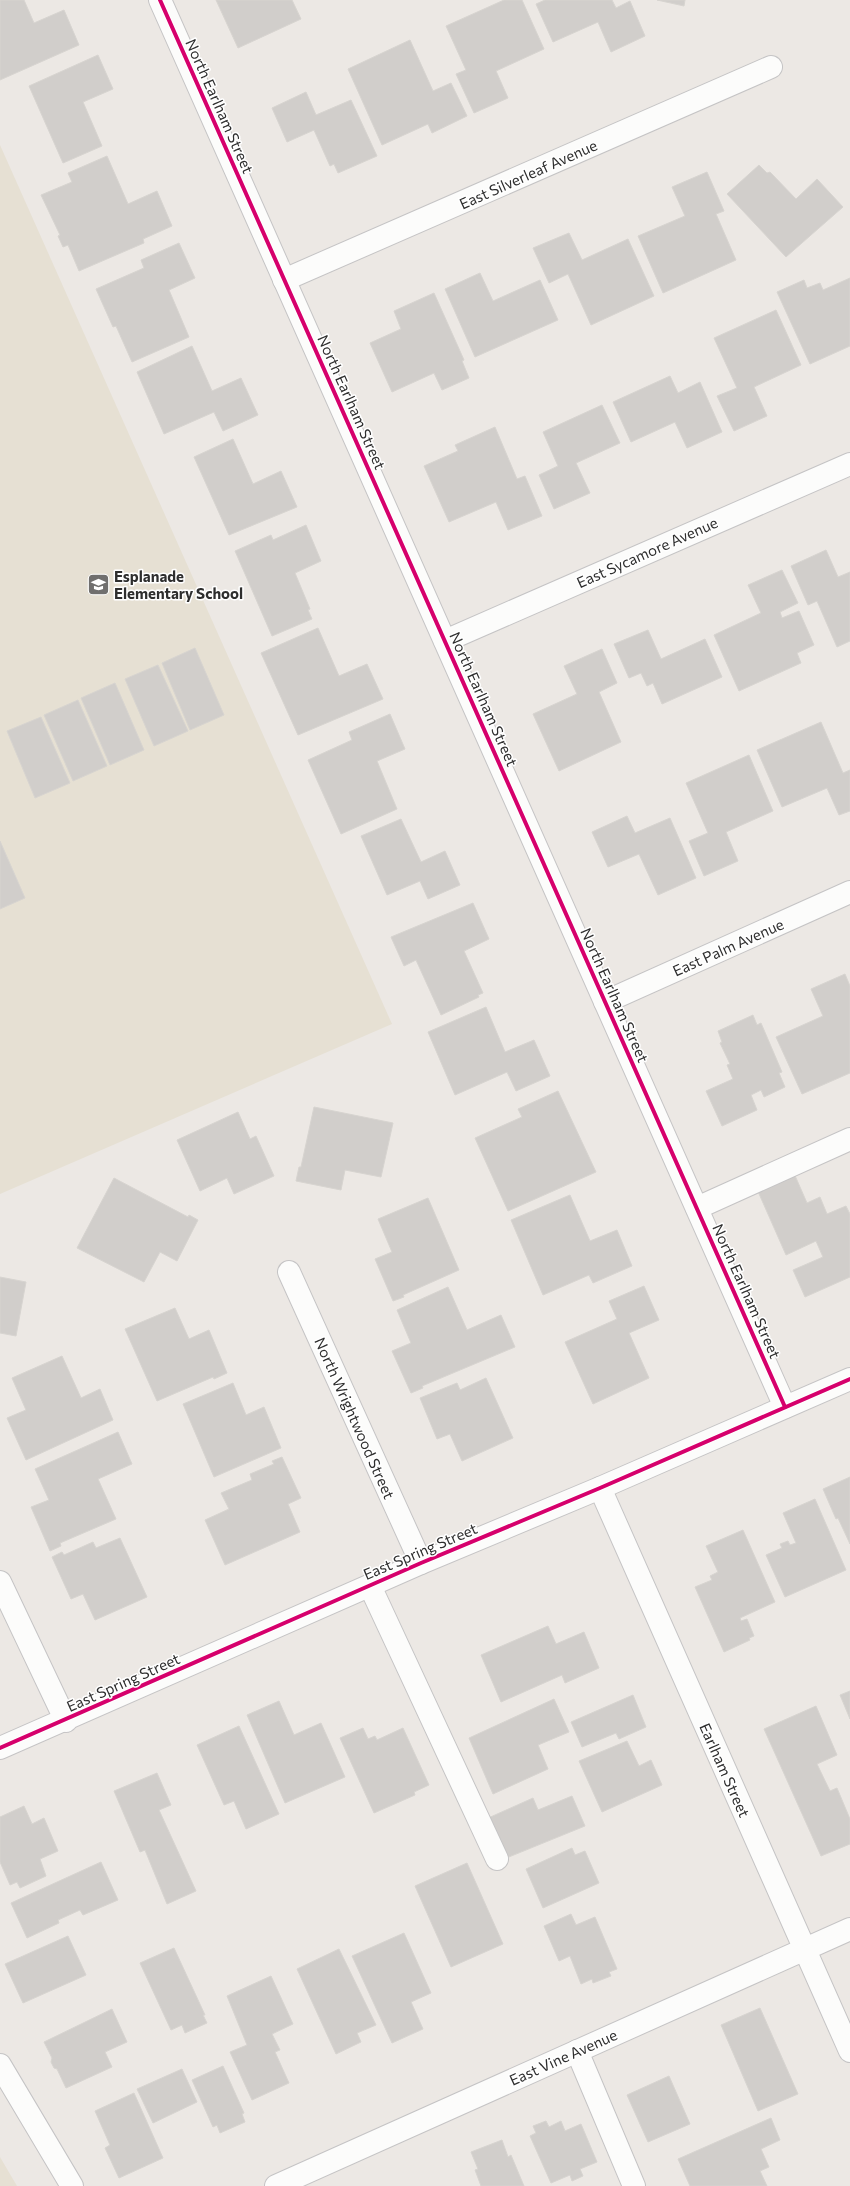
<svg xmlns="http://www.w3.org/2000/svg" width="850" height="2186" font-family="Commissioner,sans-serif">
	<rect width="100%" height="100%" fill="#ece8e4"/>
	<g fill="#e6e0d3">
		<polygon points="0,145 392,1024 0,1194"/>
		<polygon points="0,2157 17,2186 0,2186"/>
	</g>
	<g fill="#d1cecb" stroke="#d7d4d0">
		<polygon points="0,0 24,0 34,23 64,10 79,45 0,80"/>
		<polygon points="216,0 292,0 301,19 238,48"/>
		<polygon points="504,0 522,0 544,49 496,71 508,98 474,113 456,74 466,70 446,26"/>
		<polygon points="545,0 612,0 616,8 630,1 645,36 611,52 598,22 553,42 536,4"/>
		<polygon points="657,0 685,0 684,6"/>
		<polygon points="410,40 433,91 451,83 467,116 432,133 428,124 382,145 348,69"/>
		<polygon points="98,55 113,89 83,102 102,146 63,163 29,86"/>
		<polygon points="306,92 316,115 351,100 377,156 338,173 334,164 330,166 314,130 287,142 272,108"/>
		<polygon points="107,156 128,204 157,191 172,226 143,239 144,243 79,271 68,245 63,247 58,236 60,235 41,195 72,182 68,173"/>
		<polygon points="759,165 767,173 770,172 796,199 817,179 843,207 786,257 727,194"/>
		<polygon points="707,172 724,211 716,214 736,260 663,293 638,236 685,216 672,187"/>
		<polygon points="569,233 582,260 628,239 654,296 591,325 568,274 549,283 533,248"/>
		<polygon points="179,243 195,278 169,290 189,337 132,362 116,326 113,327 96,289 144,268 141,260"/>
		<polygon points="480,273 493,301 540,280 558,320 475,357 445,289"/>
		<polygon points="850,278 850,346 810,364 777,292 804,280 807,288 820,283 823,290"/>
		<polygon points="434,293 464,360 462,361 469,378 442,390 434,373 392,392 370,343 401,329 394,311"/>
		<polygon points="776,310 801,365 754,387 767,416 734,431 717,396 737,388 714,338"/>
		<polygon points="192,346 212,391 241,378 258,415 223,431 214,412 164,434 137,372"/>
		<polygon points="670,376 678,393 700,382 722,432 687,448 675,422 631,442 613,402"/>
		<polygon points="602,405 620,443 576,463 590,493 554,509 539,475 558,466 543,432"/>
		<polygon points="495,427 517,479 525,476 542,516 508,530 496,502 449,522 424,466 458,451 455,445"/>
		<polygon points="233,439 253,484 281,471 297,507 229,535 194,457"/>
		<polygon points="306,525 321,561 295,573 310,609 308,610 312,619 272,636 235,551 271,535 273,540"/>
		<polygon points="826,550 838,577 850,572 850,641 837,647 817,601 808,605 791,566"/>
		<polygon points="782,570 798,603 780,612 782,618 799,611 814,645 797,653 801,663 739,691 714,635 761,613 748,585"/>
		<polygon points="318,628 339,676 367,664 383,699 298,735 261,653"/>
		<polygon points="648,630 661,659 705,639 722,677 662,704 653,683 647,686 641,673 629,678 614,644"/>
		<polygon points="195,648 224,715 190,730 162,663"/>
		<polygon points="602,649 617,683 599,692 621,742 559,771 533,714 577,694 564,666"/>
		<polygon points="158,665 188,731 154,746 125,679"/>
		<polygon points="115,683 144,750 110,765 81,698"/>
		<polygon points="78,700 107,766 73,781 44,715"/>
		<polygon points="390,714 405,749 377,761 397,809 341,834 308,760 352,740 349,732"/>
		<polygon points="41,717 70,783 35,798 7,731"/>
		<polygon points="821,722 843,773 850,770 850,811 839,815 827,788 782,807 757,750"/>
		<polygon points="749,755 773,811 726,832 738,861 704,876 689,841 708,833 686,783"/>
		<polygon points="627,816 635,833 670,818 696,878 658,895 639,854 608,867 592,832"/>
		<polygon points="401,819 421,862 445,851 460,885 428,899 420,881 387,895 361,836"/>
		<polygon points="0,841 25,898 0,909"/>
		<polygon points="473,903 489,939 464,951 483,993 478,995 479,997 441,1015 416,960 404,966 391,937"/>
		<polygon points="845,974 850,986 850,1073 802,1094 776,1037 823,1016 811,989"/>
		<polygon points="486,1007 505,1052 534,1040 550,1076 516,1091 507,1072 455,1095 428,1032"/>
		<polygon points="753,1015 757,1025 761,1023 782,1072 779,1073 785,1087 764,1097 761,1090 751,1095 757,1110 722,1126 706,1091 733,1079 727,1065 730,1064 720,1043 722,1042 718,1031"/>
		<polygon points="558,1091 596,1172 508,1211 475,1138 522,1117 518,1109"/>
		<polygon points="314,1107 393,1123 381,1177 345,1170 341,1190 296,1181 299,1167 301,1167"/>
		<polygon points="238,1112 250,1139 256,1136 274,1176 234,1194 227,1178 200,1191 177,1140"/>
		<polygon points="793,1171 807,1203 820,1197 827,1214 846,1206 850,1214 850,1277 805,1297 793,1270 823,1257 816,1241 786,1255 756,1187"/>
		<polygon points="114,1178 188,1217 189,1215 198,1220 177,1261 160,1252 144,1282 77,1248"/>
		<polygon points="570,1195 590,1241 617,1230 632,1266 593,1283 589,1275 543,1295 511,1220"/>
		<polygon points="428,1198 459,1270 403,1295 404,1297 393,1301 375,1259 392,1252 378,1219"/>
		<polygon points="0,1277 26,1282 16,1336 0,1333"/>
		<polygon points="644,1286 659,1320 629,1333 649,1378 593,1404 565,1342 617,1319 609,1301"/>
		<polygon points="448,1287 467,1330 501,1315 515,1347 422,1386 423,1388 411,1393 392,1351 411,1343 397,1310"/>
		<polygon points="175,1308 189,1339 209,1330 227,1373 214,1379 213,1377 157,1401 125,1329"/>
		<polygon points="62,1356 81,1398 100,1389 113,1420 26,1460 7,1418 26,1410 12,1378"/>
		<polygon points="486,1378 513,1438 462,1461 450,1434 437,1439 420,1398 457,1383 460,1390"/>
		<polygon points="233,1383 246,1415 264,1407 281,1448 214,1477 183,1404"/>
		<polygon points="118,1432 132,1464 98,1479 116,1519 60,1543 61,1546 50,1551 31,1507 49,1500 35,1469"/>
		<polygon points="282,1457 301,1498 288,1504 300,1532 225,1565 205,1520 229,1509 221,1493 252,1480 250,1474 274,1464 272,1461"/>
		<polygon points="850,1477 850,1544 838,1518 836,1519 823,1489"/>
		<polygon points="815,1499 846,1570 785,1597 766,1555 782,1548 780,1544 788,1541 790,1545 796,1543 783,1513"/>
		<polygon points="743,1530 775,1602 740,1618 741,1621 747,1619 754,1636 749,1638 750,1640 724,1652 695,1587 712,1580 710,1576 718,1572 706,1546"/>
		<polygon points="120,1538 147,1597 95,1620 83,1594 71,1599 52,1557 62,1552 64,1555 93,1542 96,1548"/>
		<polygon points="548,1626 556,1644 584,1632 599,1668 565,1683 562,1675 501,1702 481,1655"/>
		<polygon points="850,1691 850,1719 840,1695"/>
		<polygon points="633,1695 646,1727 619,1739 616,1733 582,1747 571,1722"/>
		<polygon points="554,1699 569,1732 538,1745 548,1769 493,1794 469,1738"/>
		<polygon points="279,1701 294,1735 321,1723 345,1777 285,1803 247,1715"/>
		<polygon points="816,1706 837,1755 817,1764 830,1791 837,1788 850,1819 850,1844 821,1856 764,1729"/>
		<polygon points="239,1726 279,1814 246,1829 234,1801 224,1805 197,1745"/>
		<polygon points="363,1728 368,1739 375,1736 377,1740 403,1728 429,1785 414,1792 415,1795 374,1813 340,1738"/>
		<polygon points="627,1741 639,1766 651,1760 662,1785 602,1812 579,1761"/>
		<polygon points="157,1773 171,1805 159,1810 196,1891 167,1904 145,1850 140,1852 114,1791"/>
		<polygon points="572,1796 585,1826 504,1859 486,1819 533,1798 538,1810"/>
		<polygon points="24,1806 32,1824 44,1818 58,1851 40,1859 46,1876 20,1888 17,1882 10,1885 0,1862 0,1817"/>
		<polygon points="572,1848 575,1855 585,1851 599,1883 543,1908 526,1869"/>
		<polygon points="101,1862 118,1900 83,1915 80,1910 58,1920 59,1923 27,1938 11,1903"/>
		<polygon points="467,1863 503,1944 451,1967 415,1886"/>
		<polygon points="571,1914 576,1925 595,1917 617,1969 609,1972 611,1976 593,1983 592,1979 581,1984 570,1956 559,1961 544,1926"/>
		<polygon points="404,1933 431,1993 411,2002 423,2029 392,2043 352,1956"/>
		<polygon points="68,1936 86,1975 23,2003 5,1964"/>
		<polygon points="174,1948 205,2015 203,2015 207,2023 185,2033 182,2025 171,2030 140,1963"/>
		<polygon points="339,1949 376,2025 357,2033 361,2042 336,2054 297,1969"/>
		<polygon points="271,1976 293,2024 272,2034 280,2050 275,2052 289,2083 252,2100 230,2052 247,2045 227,1996"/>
		<polygon points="760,2008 798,2094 758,2111 721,2025"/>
		<polygon points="112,2009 127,2042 105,2052 112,2067 66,2088 57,2069 54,2068 51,2062 52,2058 44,2042"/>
		<polygon points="223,2066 244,2113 242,2114 245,2122 220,2133 217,2125 213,2127 192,2080"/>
		<polygon points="182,2069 197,2102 153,2123 137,2089"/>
		<polygon points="669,2076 690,2124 648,2142 627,2095"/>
		<polygon points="134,2093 163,2158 119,2178 105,2148 110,2145 95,2111"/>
		<polygon points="771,2118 780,2140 761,2149 769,2167 760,2171 767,2186 690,2186 678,2159"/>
		<polygon points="546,2121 549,2127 561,2121 565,2131 581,2124 597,2162 580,2169 583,2176 572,2181 570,2175 551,2183 530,2136 536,2133 533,2126"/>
		<polygon points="502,2140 508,2157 511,2155 524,2186 481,2186 475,2170 478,2169 471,2152"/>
	</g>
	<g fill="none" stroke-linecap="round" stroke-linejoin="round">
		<defs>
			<g id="minor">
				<polyline points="160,0 785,1407"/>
				<polyline points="284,280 771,67"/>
				<polyline points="445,641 850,464"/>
				<polyline points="605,1002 850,892"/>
				<polyline points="697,1208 850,1139"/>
				<polyline points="289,1272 421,1563"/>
				<polyline points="600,1488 850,2051"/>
				<polyline points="0,1582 66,1721"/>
				<polyline points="370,1586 497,1859"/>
				<polyline points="0,1748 421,1563 600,1488 850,1379"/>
				<polyline points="577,2051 634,2186"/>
				<polyline points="0,2065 72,2186"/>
				<polyline points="276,2186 850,1929"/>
			</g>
		</defs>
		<use href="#minor" stroke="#c5c4c5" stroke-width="24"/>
		<use href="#minor" stroke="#fcfcfb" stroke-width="22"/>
		<defs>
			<g id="cycleway">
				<polyline points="160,0 785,1407"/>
				<polyline points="0,1748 421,1563 600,1488 850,1379"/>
			</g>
		</defs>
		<use href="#cycleway" stroke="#fff" stroke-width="6"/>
		<use href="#cycleway" stroke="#d6006c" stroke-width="4"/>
	</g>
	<defs>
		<symbol id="school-square" viewBox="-11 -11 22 22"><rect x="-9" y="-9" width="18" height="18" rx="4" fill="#706f6e" stroke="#fff"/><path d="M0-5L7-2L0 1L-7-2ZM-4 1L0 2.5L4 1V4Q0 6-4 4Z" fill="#fff"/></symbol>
	</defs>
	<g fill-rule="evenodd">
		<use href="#school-square" x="86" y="572" width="25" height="25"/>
	</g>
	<g text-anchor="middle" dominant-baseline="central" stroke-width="3" stroke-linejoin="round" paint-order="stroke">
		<g font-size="15" fill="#2e2e2e" stroke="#fff">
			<text transform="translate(220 106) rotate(66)">North Earlham Street</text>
			<text transform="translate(528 174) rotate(-24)">East Silverleaf Avenue</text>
			<text transform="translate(352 402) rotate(66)">North Earlham Street</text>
			<text transform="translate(647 552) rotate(-24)">East Sycamore Avenue</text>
			<text transform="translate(484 699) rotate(66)">North Earlham Street</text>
			<text transform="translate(728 947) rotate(-24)">East Palm Avenue</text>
			<text transform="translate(615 995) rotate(66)">North Earlham Street</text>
			<text transform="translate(747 1291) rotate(66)">North Earlham Street</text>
			<text transform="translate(355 1418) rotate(66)">North Wrightwood Street</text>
			<text transform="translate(420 1551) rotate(-23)">East Spring Street</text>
			<text transform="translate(123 1682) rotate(-24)">East Spring Street</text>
			<text transform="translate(725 1770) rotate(66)">Earlham Street</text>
			<text transform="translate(563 2057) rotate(-24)">East Vine Avenue</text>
		</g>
		<g font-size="15" font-weight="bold" fill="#2e2e2e" stroke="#fff" text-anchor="start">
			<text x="114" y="576">Esplanade<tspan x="114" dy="17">Elementary School</tspan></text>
		</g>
	</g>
</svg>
